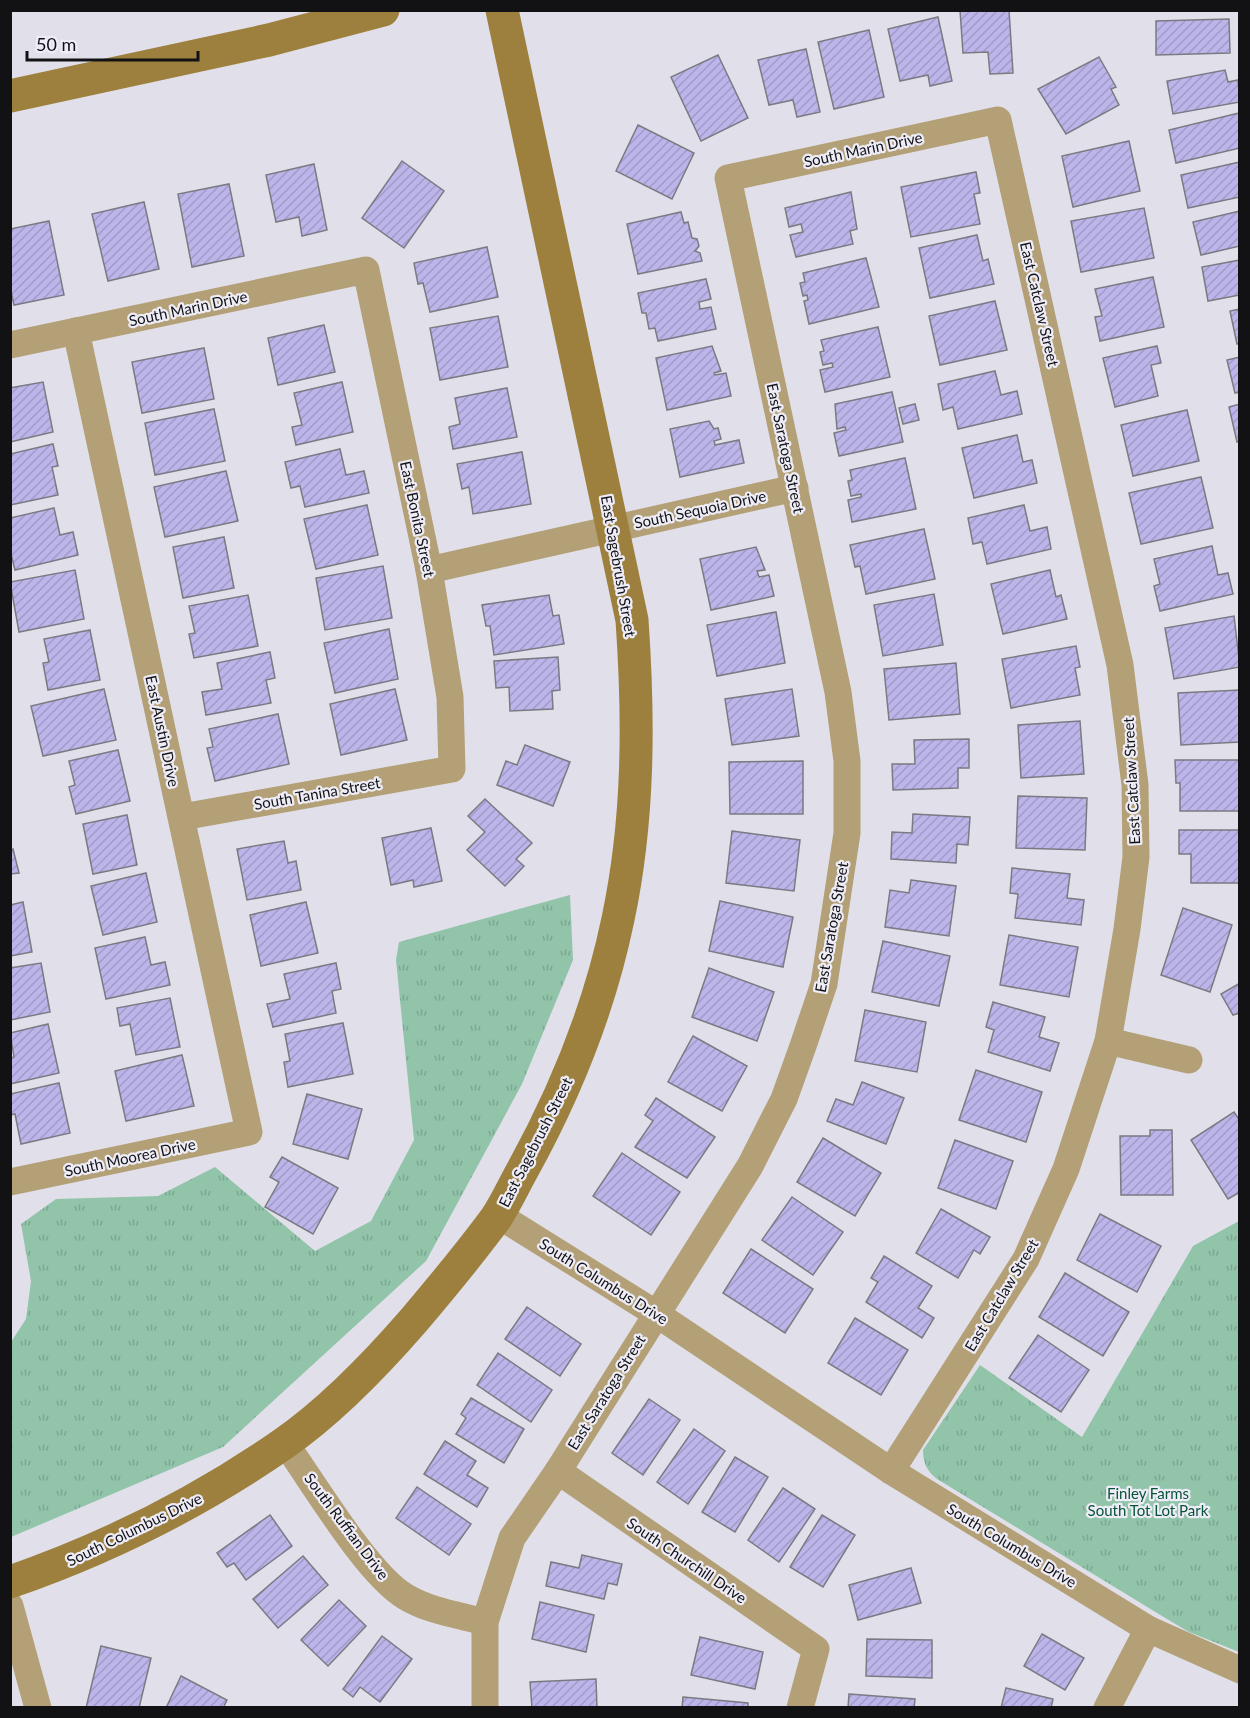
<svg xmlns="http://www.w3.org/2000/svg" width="1250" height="1718" font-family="Lato,sans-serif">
	<defs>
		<pattern id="grass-tufts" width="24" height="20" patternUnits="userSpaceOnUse" patternTransform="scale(1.5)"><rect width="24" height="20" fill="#91c4a9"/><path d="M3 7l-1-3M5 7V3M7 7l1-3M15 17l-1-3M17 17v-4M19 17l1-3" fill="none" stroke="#7ca791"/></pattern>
		<pattern id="building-hatch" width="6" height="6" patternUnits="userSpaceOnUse" patternTransform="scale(1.5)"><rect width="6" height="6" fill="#bbb5ea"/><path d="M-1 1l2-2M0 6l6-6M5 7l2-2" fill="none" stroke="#a09bc8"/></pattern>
	</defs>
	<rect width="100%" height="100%" fill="#e1e0ea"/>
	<g fill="url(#grass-tufts)">
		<polygon points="570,895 573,960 522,1084 426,1261 223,1447 11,1537 11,1342 26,1319 31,1281 21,1224 56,1199 158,1196 215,1167 315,1251 371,1221 414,1140 396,960 399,942"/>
		<path d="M 1239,1221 L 1239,1652 L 1189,1632 L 1162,1616 L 937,1479 C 927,1471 923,1463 923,1450 L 980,1365 L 1082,1437 L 1193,1246 Z"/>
	</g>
	<g fill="url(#building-hatch)" stroke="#7b7a83" stroke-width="1.5">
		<polygon points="960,10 1009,10 1013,73 990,74 988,52 963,53"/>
		<polygon points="938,17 952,81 930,86 928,75 900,81 888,29"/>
		<polygon points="1229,19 1230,53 1156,55 1156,21"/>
		<polygon points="869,30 884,97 834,109 818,42"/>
		<polygon points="806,49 820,112 797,117 793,100 769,105 758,60"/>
		<polygon points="718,55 748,118 701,141 671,77"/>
		<polygon points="1099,57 1116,87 1111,89 1119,105 1066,134 1038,89"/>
		<polygon points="1225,70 1228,82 1238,80 1240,102 1173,114 1167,81"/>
		<polygon points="1239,113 1240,148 1176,163 1169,130"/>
		<polygon points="638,125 694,153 672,199 616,171"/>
		<polygon points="1129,141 1140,191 1073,207 1062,156"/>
		<polygon points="402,161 444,191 404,248 362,218"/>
		<polygon points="1240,162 1240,197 1188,208 1181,175"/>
		<polygon points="314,164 327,230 302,236 299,217 276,222 266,175"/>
		<polygon points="976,172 980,193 974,194 980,224 911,237 901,187"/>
		<polygon points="229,184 244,256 192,267 178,194"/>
		<polygon points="851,192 857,229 850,231 853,244 796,257 790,235 803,232 801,224 789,227 785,208"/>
		<polygon points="144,202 159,269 108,281 92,214"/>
		<polygon points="1144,208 1154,258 1081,272 1071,221"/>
		<polygon points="1240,211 1240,246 1201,255 1193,222"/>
		<polygon points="681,212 684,223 688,222 692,238 697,239 699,246 695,251 700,253 702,261 638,274 627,224"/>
		<polygon points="49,221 64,295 14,305 10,287 10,229"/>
		<polygon points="977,235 983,261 988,259 994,284 930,298 919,248"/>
		<polygon points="487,247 498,297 430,312 423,283 418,284 414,263"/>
		<polygon points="866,258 879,307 809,324 804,301 808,300 807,295 803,296 800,283 805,282 803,273"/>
		<polygon points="1240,260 1240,295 1208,301 1202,267"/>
		<polygon points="1153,277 1164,327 1100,341 1095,317 1102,316 1095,289"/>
		<polygon points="706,279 711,299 699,302 700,309 711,307 716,329 658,341 655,328 649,329 646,313 642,313 638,293"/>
		<polygon points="995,301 1007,350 940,365 929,316"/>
		<polygon points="1240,309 1240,343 1237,344 1230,311"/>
		<polygon points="498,316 508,367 440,380 430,328"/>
		<polygon points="324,325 335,372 278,385 268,338"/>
		<polygon points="878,327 890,377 825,392 820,370 833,367 832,363 823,365 820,352 824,351 821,340"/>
		<polygon points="712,346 721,371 714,373 715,375 726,373 731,396 667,410 656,358"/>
		<polygon points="1157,346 1161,363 1151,365 1158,396 1115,407 1103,358"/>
		<polygon points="204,348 214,399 142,413 132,362"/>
		<polygon points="1240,357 1240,392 1235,393 1227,360"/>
		<polygon points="995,371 1001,395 1017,391 1022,414 958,429 953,407 943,410 938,384"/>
		<polygon points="43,382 53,432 10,442 10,388"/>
		<polygon points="342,382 353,432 296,445 292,427 302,425 294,393"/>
		<polygon points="507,388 517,437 453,449 449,427 460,424 455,398"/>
		<polygon points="892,392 903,442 839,456 834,433 846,430 845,427 837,429 835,404"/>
		<polygon points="915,404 919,420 903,424 899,408"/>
		<polygon points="1240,404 1240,441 1237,442 1229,407"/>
		<polygon points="214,409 225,461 155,475 145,423"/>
		<polygon points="1187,410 1199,461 1133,476 1121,425"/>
		<polygon points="709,421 714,429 718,428 721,439 714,441 715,445 739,440 744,463 680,477 670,429"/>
		<polygon points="1017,435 1023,462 1032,460 1037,483 974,498 962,448"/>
		<polygon points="53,444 58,466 52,467 58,495 10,505 10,454"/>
		<polygon points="340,449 346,475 364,471 369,493 305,507 300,486 291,488 285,462"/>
		<polygon points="522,452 531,504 473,514 469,487 462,489 457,464"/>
		<polygon points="905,458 916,509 852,522 848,500 861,497 861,494 851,496 848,481 852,480 850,470"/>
		<polygon points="226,471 238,521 165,537 154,487"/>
		<polygon points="1201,477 1213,528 1141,544 1129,493"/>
		<polygon points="367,505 378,555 316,569 304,519"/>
		<polygon points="1024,505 1030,531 1047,527 1051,549 987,564 982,542 973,544 968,518"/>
		<polygon points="54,508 60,535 73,532 78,555 15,570 10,550 10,518"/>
		<polygon points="924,529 935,579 866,594 860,566 855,567 850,545"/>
		<polygon points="224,537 234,588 183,598 173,547"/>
		<polygon points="1212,546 1218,575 1228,573 1233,594 1160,611 1154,586 1160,584 1154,559"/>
		<polygon points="756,547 765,570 757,571 759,577 769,575 774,596 711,610 700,559"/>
		<polygon points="383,566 392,618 325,630 316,578"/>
		<polygon points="75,570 84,619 19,632 10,582"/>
		<polygon points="1050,570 1056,597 1061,595 1067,619 1003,634 991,584"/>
		<polygon points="934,594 943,645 883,656 874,605"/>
		<polygon points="248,595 258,646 194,658 189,634 195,633 189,606"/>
		<polygon points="549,595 553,616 559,615 564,644 494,655 490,626 486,626 482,605"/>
		<polygon points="776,612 785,663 717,676 707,625"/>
		<polygon points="1234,616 1240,667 1174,679 1165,628"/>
		<polygon points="389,629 398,679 335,693 324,643"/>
		<polygon points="90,630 100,680 48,690 43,663 49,662 44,639"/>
		<polygon points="1076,646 1080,667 1075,668 1080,695 1011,708 1002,659"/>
		<polygon points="270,652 275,678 266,680 271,703 206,715 202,692 222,689 217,663"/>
		<polygon points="558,657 560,690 552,691 553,709 510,711 509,687 496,688 494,661"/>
		<polygon points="956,663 960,714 889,720 884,669"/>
		<polygon points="104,689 116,740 43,756 31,706"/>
		<polygon points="395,689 407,740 341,755 330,704"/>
		<polygon points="792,689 799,736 732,745 725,699"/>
		<polygon points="1240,690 1240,742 1181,745 1178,693"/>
		<polygon points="278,714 289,764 215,781 207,748 213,747 209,729"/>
		<polygon points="1080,721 1084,774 1021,778 1018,725"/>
		<polygon points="969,739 969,768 958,768 958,788 893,790 892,764 915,764 914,740"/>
		<polygon points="525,745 570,762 553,806 497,785 506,761 517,765"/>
		<polygon points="118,750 130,801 76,814 69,787 75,785 69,761"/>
		<polygon points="1175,760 1240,760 1240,811 1180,811 1180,783 1176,783"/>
		<polygon points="803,761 803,814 730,814 729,762"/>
		<polygon points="1018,796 1087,798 1085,850 1016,848"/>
		<polygon points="485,799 532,843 516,859 524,866 505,886 467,850 485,832 468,816"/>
		<polygon points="913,814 970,817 968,845 957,844 956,863 891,859 892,832 912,833"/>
		<polygon points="127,815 137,865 93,874 83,824"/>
		<polygon points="431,828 442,881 414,887 413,880 391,885 382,838"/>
		<polygon points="1179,830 1240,830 1240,883 1191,883 1191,854 1179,854"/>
		<polygon points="732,831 800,840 794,891 726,883"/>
		<polygon points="284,841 288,863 296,861 301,890 247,900 237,849"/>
		<polygon points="13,849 19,873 10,874 10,850"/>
		<polygon points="1012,868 1070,874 1067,898 1084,900 1081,925 1015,918 1018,894 1010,893"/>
		<polygon points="146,873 157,922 103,935 91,886"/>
		<polygon points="911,880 956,886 949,936 885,927 890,890 909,893"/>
		<polygon points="720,901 793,917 783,967 709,951"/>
		<polygon points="23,902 32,952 10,956 10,905"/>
		<polygon points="306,902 318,953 261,966 250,915"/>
		<polygon points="1183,908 1232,925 1210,992 1161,975"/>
		<polygon points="1009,935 1078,947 1069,997 1000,985"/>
		<polygon points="145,937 151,965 165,962 170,985 106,999 95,948"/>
		<polygon points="883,941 950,956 939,1006 872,992"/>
		<polygon points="41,963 50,1012 10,1020 10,968"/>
		<polygon points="336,963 341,989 332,991 336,1013 273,1027 267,1004 290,999 284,974"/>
		<polygon points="709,968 774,992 757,1041 692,1017"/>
		<polygon points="1240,983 1240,1013 1233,1015 1221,994"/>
		<polygon points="170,998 180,1047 136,1055 130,1024 120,1026 117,1008"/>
		<polygon points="993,1002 1045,1017 1039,1037 1059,1043 1050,1071 988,1052 994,1030 986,1027"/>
		<polygon points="865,1010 926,1022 917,1072 855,1061"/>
		<polygon points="343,1023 353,1074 288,1087 284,1062 290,1061 285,1034"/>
		<polygon points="48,1024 59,1073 10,1084 10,1058 14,1057 10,1033"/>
		<polygon points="693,1036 747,1066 722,1111 668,1082"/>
		<polygon points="182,1055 194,1106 126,1121 115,1071"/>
		<polygon points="976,1070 1042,1092 1026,1142 959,1120"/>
		<polygon points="862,1082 904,1098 886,1144 827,1121 836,1099 853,1105"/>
		<polygon points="59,1083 70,1133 21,1144 15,1114 10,1115 10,1094"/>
		<polygon points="307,1094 362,1109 348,1159 293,1144"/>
		<polygon points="656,1098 715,1137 687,1178 635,1147 653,1121 645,1115"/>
		<polygon points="1234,1112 1240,1121 1240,1192 1228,1199 1191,1140"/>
		<polygon points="1150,1130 1172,1130 1173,1195 1121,1195 1120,1136 1150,1136"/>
		<polygon points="823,1138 881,1173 855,1216 797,1182"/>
		<polygon points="955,1140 1013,1161 996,1209 938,1188"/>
		<polygon points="622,1153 680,1192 651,1235 593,1196"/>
		<polygon points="282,1157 338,1188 313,1234 265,1207 279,1182 270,1177"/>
		<polygon points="792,1197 843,1232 813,1275 762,1240"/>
		<polygon points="941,1209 990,1237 980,1254 974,1250 958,1278 916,1253"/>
		<polygon points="1100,1214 1161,1246 1137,1292 1077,1260"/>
		<polygon points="751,1249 813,1289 785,1333 723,1293"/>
		<polygon points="884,1256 932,1286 918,1308 934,1318 922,1338 866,1302 878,1282 871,1278"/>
		<polygon points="1065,1273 1129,1312 1103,1356 1039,1317"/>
		<polygon points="527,1307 581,1344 560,1376 505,1339"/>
		<polygon points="855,1318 908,1350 881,1395 828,1363"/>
		<polygon points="1038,1335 1089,1370 1061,1412 1009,1378"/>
		<polygon points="498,1353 552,1390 531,1422 477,1385"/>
		<polygon points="471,1398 524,1429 504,1463 456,1434 466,1418 461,1414"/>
		<polygon points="649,1399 680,1420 643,1475 612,1453"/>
		<polygon points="694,1429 725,1451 688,1504 657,1482"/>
		<polygon points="445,1441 476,1461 467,1475 488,1488 477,1507 424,1474"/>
		<polygon points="735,1457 768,1477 735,1532 702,1512"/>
		<polygon points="417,1487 471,1524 449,1555 396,1518"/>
		<polygon points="783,1488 815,1509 779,1562 748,1540"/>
		<polygon points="270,1515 292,1546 246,1580 234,1563 227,1567 217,1553"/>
		<polygon points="822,1515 855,1535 823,1587 790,1567"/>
		<polygon points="582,1555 622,1564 617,1585 608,1583 604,1599 546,1586 551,1562 579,1568"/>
		<polygon points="303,1556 328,1585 278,1628 253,1599"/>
		<polygon points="911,1568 921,1603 858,1620 849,1585"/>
		<polygon points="339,1600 366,1626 328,1666 301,1640"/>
		<polygon points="540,1602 594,1615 586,1652 532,1639"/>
		<polygon points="1042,1634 1084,1658 1065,1690 1024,1666"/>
		<polygon points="382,1636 412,1659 380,1702 360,1687 353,1697 343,1689"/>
		<polygon points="700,1637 763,1652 755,1689 691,1675"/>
		<polygon points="867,1639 932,1640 932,1678 866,1676"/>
		<polygon points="101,1646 151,1658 139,1708 86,1708"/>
		<polygon points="181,1676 227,1700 223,1708 166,1708"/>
		<polygon points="596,1679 597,1708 532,1708 530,1682"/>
		<polygon points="1006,1688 1053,1699 1051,1708 1001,1708"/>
		<polygon points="849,1694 915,1699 914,1708 848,1708"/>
		<polygon points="683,1697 748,1703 748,1708 682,1708"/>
	</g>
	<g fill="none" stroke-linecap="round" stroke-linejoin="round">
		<g stroke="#b4a077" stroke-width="27">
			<polyline points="10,345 366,270 429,570 450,697 452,769 182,817"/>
			<polyline points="429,570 795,488"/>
			<polyline points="1108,1041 1189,1060"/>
			<polyline points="10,1182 249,1132 76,331"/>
			<polyline points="498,1215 655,1313 891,1471 1148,1629 1240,1670"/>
			<path d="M 285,1443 C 313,1482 367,1574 406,1597 C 429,1611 459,1615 485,1622"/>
			<polyline points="558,1471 816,1649 800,1708"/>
			<polyline points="10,1606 38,1708"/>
			<polyline points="485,1708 485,1622 512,1538 558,1471 750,1166 784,1099 803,1046 824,984 847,833 847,761 838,692 728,178 998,120 1120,665 1135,785 1136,857 1127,929 1108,1041 1066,1169 1026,1259 891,1471"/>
			<polyline points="1107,1708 1148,1629"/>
		</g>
		<g stroke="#9d803e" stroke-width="33">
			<polyline points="10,96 269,40 383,10"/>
			<path d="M 10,1582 C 108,1548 198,1503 283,1444 C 332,1410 375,1365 414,1320 C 442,1287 470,1253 496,1218 C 506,1203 514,1185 523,1169 C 566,1091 600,1006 618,919 C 639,820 639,720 632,620 L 502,10"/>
		</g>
	</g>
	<g text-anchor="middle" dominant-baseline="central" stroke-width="4.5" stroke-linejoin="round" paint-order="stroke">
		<g font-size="15" fill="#121215" stroke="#eeedf7">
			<text transform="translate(863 149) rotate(-12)">South Marin Drive</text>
			<text transform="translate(1040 304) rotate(77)">East Catclaw Street</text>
			<text transform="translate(188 308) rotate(-12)">South Marin Drive</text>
			<text transform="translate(786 448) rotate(78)">East Saratoga Street</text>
			<text transform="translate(700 509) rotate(-12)">South Sequoia Drive</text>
			<text transform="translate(418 519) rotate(78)">East Bonita Street</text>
			<text transform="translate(619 566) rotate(80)">East Sagebrush Street</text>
			<text transform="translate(163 731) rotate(78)">East Austin Drive</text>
			<text transform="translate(1131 781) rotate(-93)">East Catclaw Street</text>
			<text transform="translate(317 793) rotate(-10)">South Tanina Street</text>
			<text transform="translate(831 927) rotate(-80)">East Saratoga Street</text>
			<text transform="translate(535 1142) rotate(-63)">East Sagebrush Street</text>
			<text transform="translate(130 1157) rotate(-12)">South Moorea Drive</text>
			<text transform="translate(604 1281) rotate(32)">South Columbus Drive</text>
			<text transform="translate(1001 1295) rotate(-59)">East Catclaw Street</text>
			<text transform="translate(606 1392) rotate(-58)">East Saratoga Street</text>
			<text transform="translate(347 1526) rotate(53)">South Ruffian Drive</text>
			<text transform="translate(134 1529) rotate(-26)">South Columbus Drive</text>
			<text transform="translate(1012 1545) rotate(31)">South Columbus Drive</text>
			<text transform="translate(687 1560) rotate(34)">South Churchill Drive</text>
		</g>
		<g font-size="15" fill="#085438" stroke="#eeedf7">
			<text x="1148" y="1493">Finley Farms<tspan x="1148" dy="17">South Tot Lot Park</tspan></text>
		</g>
	</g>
	<rect width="1250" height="1718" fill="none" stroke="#121215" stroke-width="24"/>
	<path d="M27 51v9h171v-9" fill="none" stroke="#121215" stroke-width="3"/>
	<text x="36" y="51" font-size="18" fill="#121215" stroke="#eeedf7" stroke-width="4.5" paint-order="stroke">50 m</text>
</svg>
